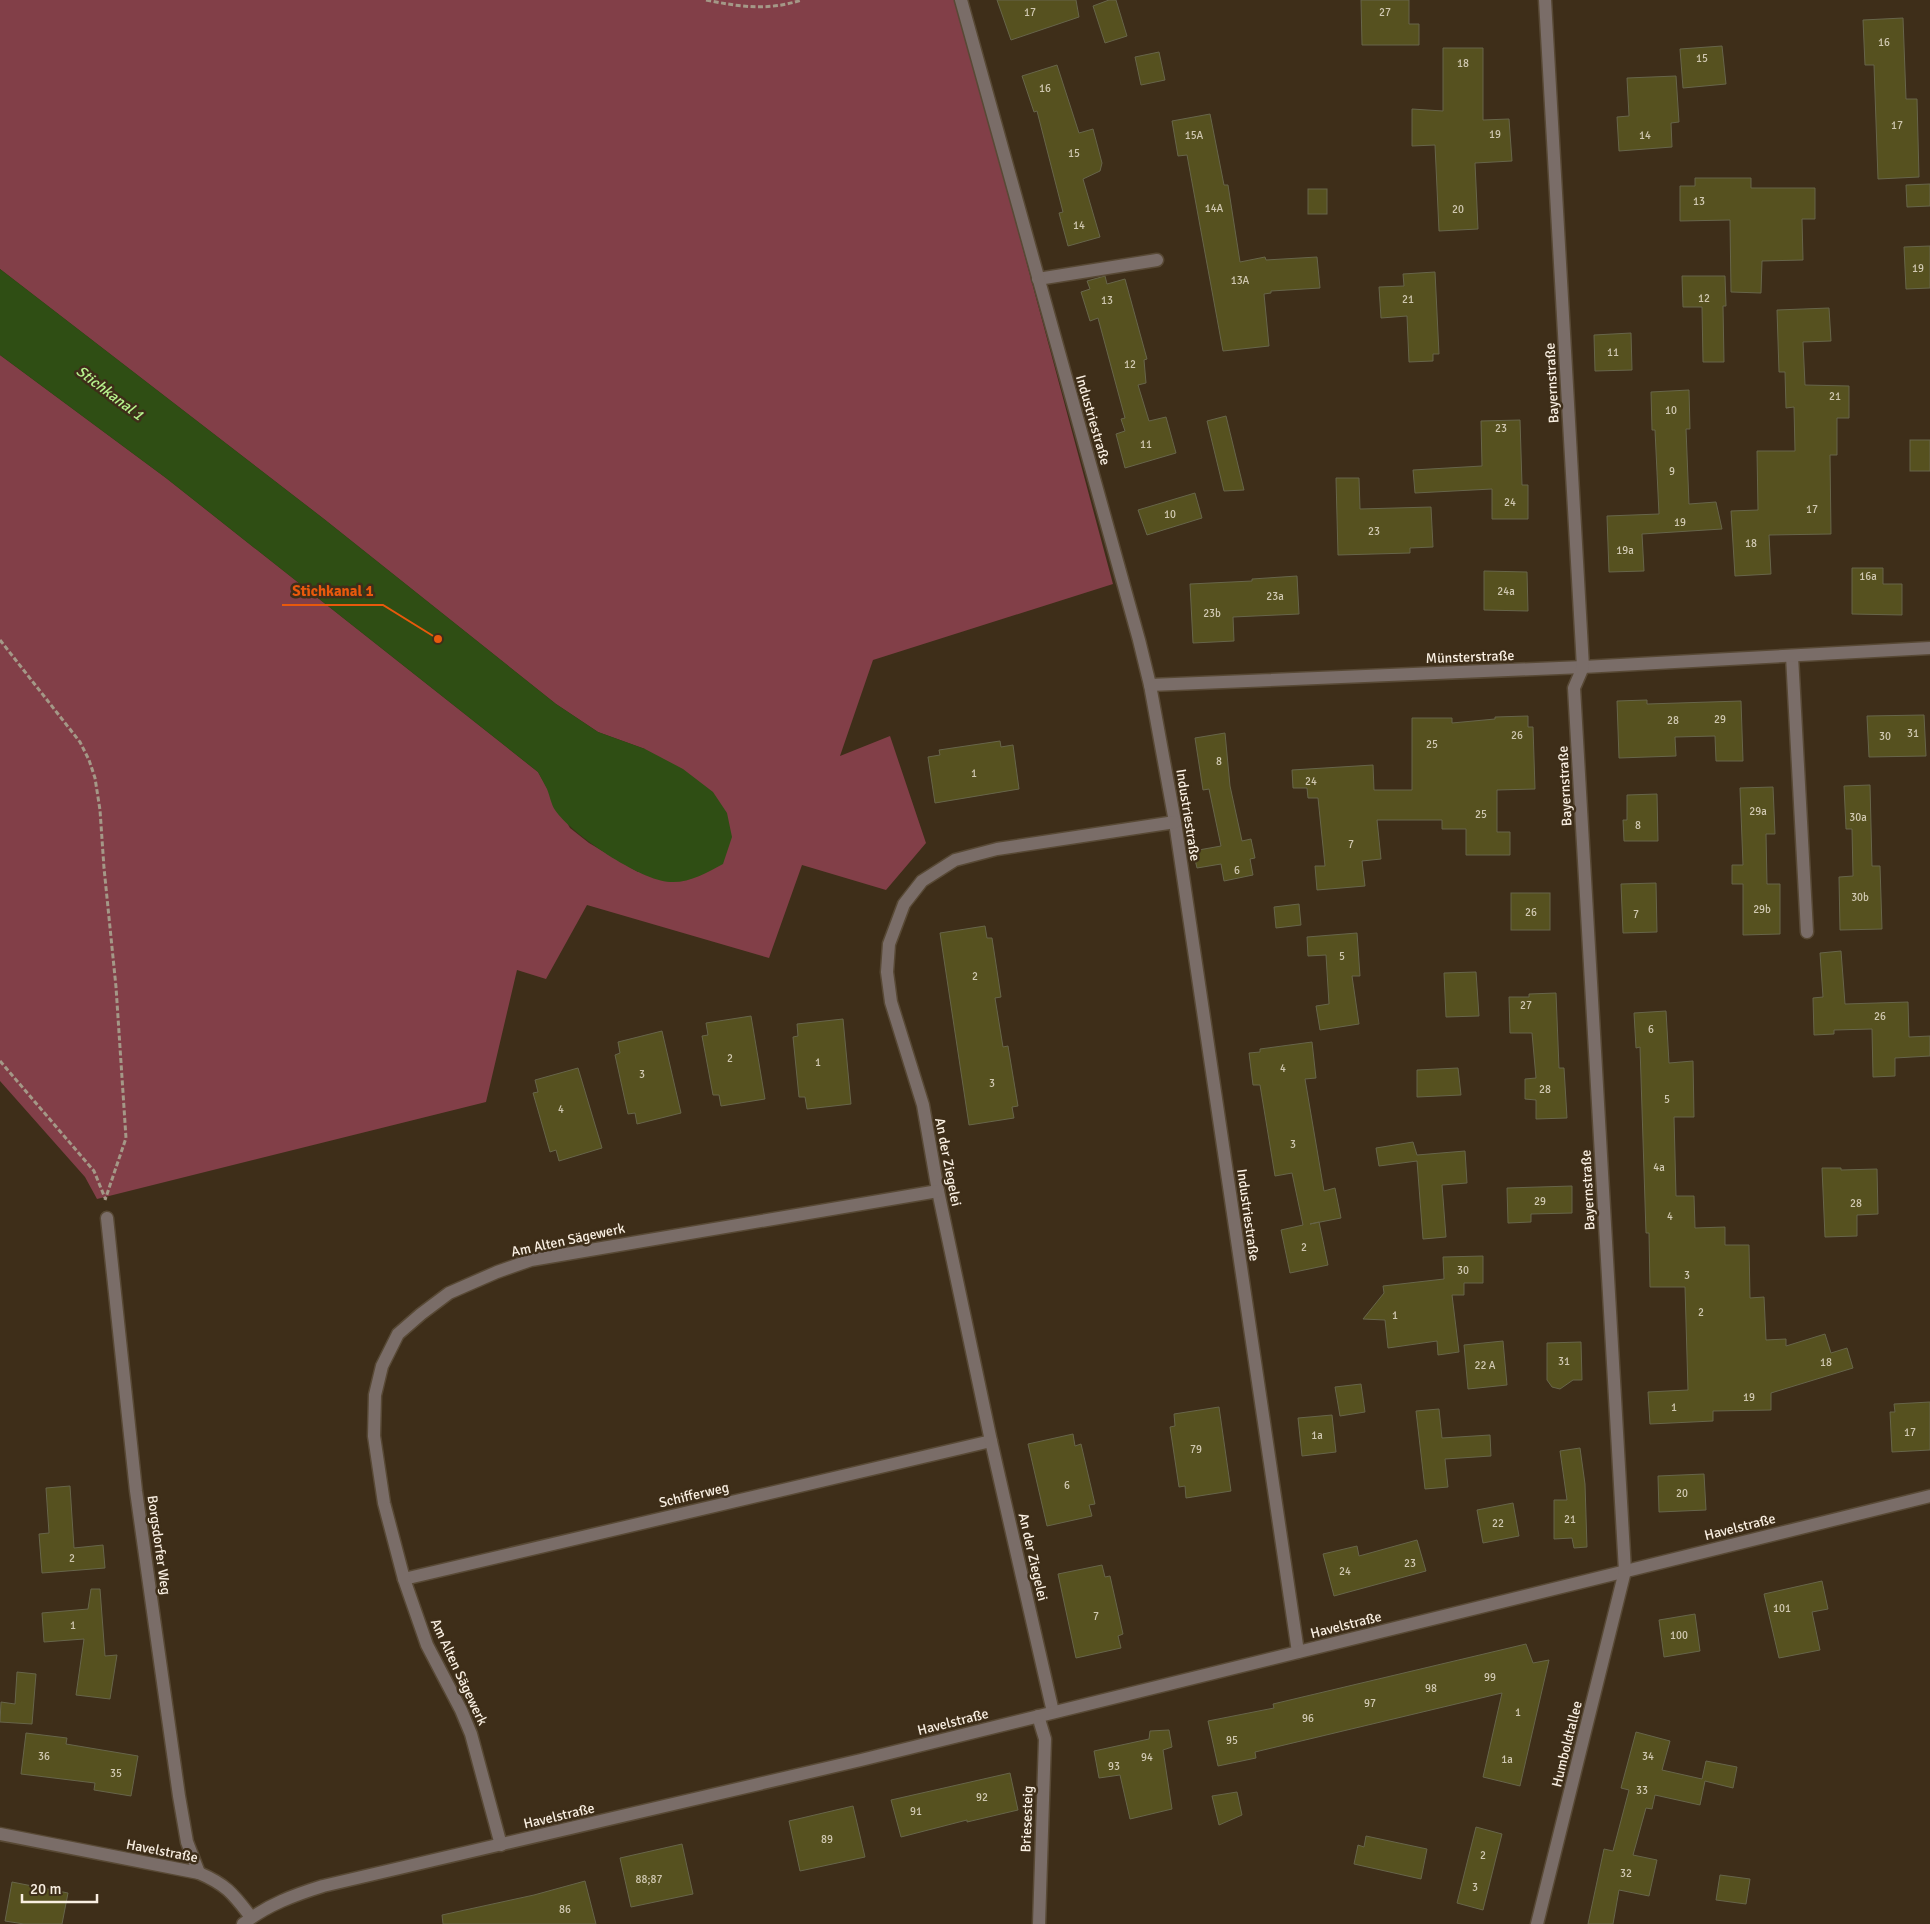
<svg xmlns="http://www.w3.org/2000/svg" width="1930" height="1924" font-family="Signika,sans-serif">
	<rect width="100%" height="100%" fill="#3e2e19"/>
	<polygon fill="#823f48" points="0,0 956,0 1113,584 873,660 840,756 890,736 926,843 886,890 802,865 769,958 587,905 546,979 517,970 486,1102 97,1199 85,1177 0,1081 0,355 166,478 538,772 570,828 589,843 638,872 645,749 598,732 556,704 324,519 0,269"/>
	<path fill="#2f4e14" d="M 0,269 L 324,519 L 556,704 L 598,732 L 645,749 L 683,769 L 713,792 L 727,813 L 732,837 L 723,864 C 706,873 690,883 670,882 C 641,881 571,834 555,810 C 551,804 550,796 547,789 C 544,783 541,778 538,772 L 166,478 L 0,355 Z"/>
	<g fill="#56511f" stroke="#67654a">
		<polygon points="997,0 1076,0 1079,17 1011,40"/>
		<polygon points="1109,0 1116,0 1127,36 1105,43 1093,6"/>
		<polygon points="1361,0 1409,0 1409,24 1419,24 1419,45 1362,45"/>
		<polygon points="1903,18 1906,99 1917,99 1919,177 1878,179 1874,65 1865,65 1863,20"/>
		<polygon points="1722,46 1726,84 1683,88 1680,49"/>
		<polygon points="1443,48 1483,48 1483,120 1509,119 1512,161 1475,163 1478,229 1439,231 1435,145 1412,146 1412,109 1443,111"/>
		<polygon points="1159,52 1165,80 1141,85 1135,57"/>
		<polygon points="1057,65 1079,133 1093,129 1102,163 1100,171 1083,179 1100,237 1068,246 1059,213 1063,212 1037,111 1034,112 1022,76"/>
		<polygon points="1676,76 1679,122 1671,123 1672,147 1619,151 1617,117 1629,116 1627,78"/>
		<polygon points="1210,114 1224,185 1228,185 1240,262 1265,257 1266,260 1317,257 1320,288 1271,291 1271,293 1264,294 1269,346 1223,351 1187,155 1178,156 1172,121"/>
		<polygon points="1695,178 1751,178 1751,188 1815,188 1815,219 1802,219 1803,260 1762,261 1761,293 1731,292 1730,220 1680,221 1680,186 1695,186"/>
		<polygon points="1930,184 1930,206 1907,207 1906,185"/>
		<rect x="1308" y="189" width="19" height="25"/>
		<polygon points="1930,246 1930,288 1906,289 1904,247"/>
		<polygon points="1435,272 1439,354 1433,354 1433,361 1409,362 1407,316 1381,318 1379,287 1404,286 1403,274"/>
		<polygon points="1105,276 1107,284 1125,279 1147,359 1144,360 1146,383 1138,385 1149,421 1166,417 1176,453 1125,468 1116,434 1125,431 1121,419 1125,418 1098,318 1090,321 1081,292 1090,289 1087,281"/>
		<polygon points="1682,276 1725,276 1726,306 1723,306 1724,362 1703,362 1702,307 1683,307"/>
		<polygon points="1829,308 1831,341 1803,342 1805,385 1849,386 1849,418 1837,418 1837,455 1830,455 1831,534 1769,535 1771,574 1735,576 1731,511 1758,510 1757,451 1795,451 1794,407 1786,408 1785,372 1779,372 1777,310"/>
		<polygon points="1631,333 1632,370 1595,371 1594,335"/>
		<polygon points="1689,390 1690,429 1686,429 1689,504 1716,502 1722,529 1642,534 1644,571 1609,572 1607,516 1659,514 1655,430 1652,430 1651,392"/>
		<polygon points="1226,416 1244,490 1224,491 1207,421"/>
		<polygon points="1520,420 1522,485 1528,485 1528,519 1492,519 1492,489 1415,493 1413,470 1482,466 1481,421"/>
		<rect x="1910" y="440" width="20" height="31"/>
		<polygon points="1336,478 1359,478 1360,509 1431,507 1433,547 1410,548 1410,553 1338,555"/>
		<polygon points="1195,493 1202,518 1147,535 1138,510"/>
		<polygon points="1852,568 1883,568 1883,584 1902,584 1902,615 1852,614"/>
		<polygon points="1484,571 1527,572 1528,611 1484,610"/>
		<polygon points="1297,576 1299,614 1233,617 1234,641 1193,643 1190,584 1252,581 1252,579"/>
		<polygon points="1647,700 1647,704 1741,701 1743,761 1716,761 1715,736 1675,737 1676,756 1619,758 1617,701"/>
		<polygon points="1924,715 1926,756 1869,757 1867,716"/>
		<polygon points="1528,716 1528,727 1533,727 1535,789 1497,790 1497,832 1510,832 1510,855 1466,855 1466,829 1442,829 1442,820 1377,820 1381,859 1362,861 1365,886 1317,890 1315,866 1325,866 1318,798 1308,798 1307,788 1293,788 1292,770 1373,765 1374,790 1412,790 1412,718 1452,718 1452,723 1495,719 1495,717"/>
		<polygon points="1225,733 1230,786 1242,841 1251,839 1255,858 1250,859 1253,875 1224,881 1221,864 1197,868 1193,851 1221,846 1209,789 1203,790 1195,738"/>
		<polygon points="1000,741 1001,747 1013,745 1019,789 935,803 928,757 940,755 939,750"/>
		<polygon points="1870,785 1872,866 1880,866 1882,929 1840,930 1839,877 1853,876 1852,829 1846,829 1844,786"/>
		<polygon points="1773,787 1775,834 1766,834 1767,884 1780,884 1780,934 1743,935 1743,884 1732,884 1732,865 1743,865 1740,788"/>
		<polygon points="1657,794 1658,841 1624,841 1623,820 1627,820 1627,795"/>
		<polygon points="1656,883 1657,932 1623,933 1621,884"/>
		<rect x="1511" y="893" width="39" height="37"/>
		<polygon points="1299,904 1301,925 1276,928 1274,907"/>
		<polygon points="985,926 987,938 992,938 1001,997 995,998 1003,1047 1008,1046 1018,1106 1012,1107 1014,1118 969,1125 940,933"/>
		<polygon points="1357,933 1360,976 1352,976 1359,1024 1320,1030 1316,1006 1329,1004 1326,955 1308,956 1307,937"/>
		<polygon points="1841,951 1845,1004 1908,1002 1909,1037 1930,1036 1930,1056 1895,1058 1895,1076 1873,1077 1872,1029 1834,1030 1834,1034 1814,1035 1813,998 1823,997 1820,953"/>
		<polygon points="1476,972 1479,1016 1446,1017 1444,973"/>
		<polygon points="1556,993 1559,1068 1564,1068 1567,1118 1536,1119 1536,1100 1525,1099 1525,1079 1536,1078 1532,1033 1510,1033 1509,997 1529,997 1529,994"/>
		<polygon points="1666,1011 1669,1063 1693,1061 1694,1117 1674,1117 1676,1196 1694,1196 1695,1228 1725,1227 1725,1245 1749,1245 1750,1298 1764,1297 1766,1340 1786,1339 1786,1346 1825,1334 1831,1353 1847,1348 1853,1368 1771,1393 1771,1410 1713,1411 1713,1421 1650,1424 1648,1392 1688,1390 1685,1287 1650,1287 1649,1233 1646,1233 1640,1047 1636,1048 1634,1013"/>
		<polygon points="751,1016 765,1099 721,1106 719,1095 713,1095 702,1036 708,1035 706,1023"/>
		<polygon points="843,1019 851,1104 807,1109 805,1097 799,1097 793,1037 798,1036 797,1024"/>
		<polygon points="662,1031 681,1113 637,1124 635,1113 628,1114 615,1055 620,1053 618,1042"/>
		<polygon points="1312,1042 1316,1078 1305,1079 1324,1191 1335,1188 1341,1218 1310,1224 1319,1222 1328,1265 1290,1273 1281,1230 1303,1225 1292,1173 1275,1176 1260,1085 1253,1085 1249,1053 1260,1052 1260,1049"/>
		<polygon points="578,1068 602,1148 559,1161 556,1150 550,1152 533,1093 538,1092 535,1080"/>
		<polygon points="1458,1068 1461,1095 1417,1097 1417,1070"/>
		<polygon points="1413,1142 1417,1155 1465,1151 1467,1183 1442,1185 1446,1237 1423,1239 1417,1161 1379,1166 1376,1148"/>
		<polygon points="1822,1168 1841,1168 1841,1170 1877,1169 1878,1214 1857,1215 1857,1236 1825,1237"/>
		<polygon points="1572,1186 1572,1213 1531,1214 1531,1222 1508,1223 1507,1188"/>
		<polygon points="1483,1256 1483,1283 1464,1283 1464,1295 1452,1295 1459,1352 1438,1355 1437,1341 1388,1348 1385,1320 1363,1319 1384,1293 1383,1286 1444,1279 1443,1257"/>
		<polygon points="1503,1341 1507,1385 1468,1389 1464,1345"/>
		<polygon points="1581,1342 1582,1380 1573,1380 1560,1389 1552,1387 1547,1380 1547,1343"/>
		<polygon points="1361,1384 1365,1412 1340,1416 1335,1387"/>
		<polygon points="1930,1402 1930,1450 1892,1452 1890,1412 1895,1412 1894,1404"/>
		<polygon points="1219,1407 1231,1491 1186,1498 1185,1486 1179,1487 1170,1427 1175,1426 1174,1414"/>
		<polygon points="1439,1409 1442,1438 1490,1435 1491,1456 1445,1459 1448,1487 1425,1489 1416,1411"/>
		<polygon points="1332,1415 1336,1452 1302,1456 1298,1418"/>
		<polygon points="1073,1434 1075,1446 1081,1444 1095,1504 1089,1505 1092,1516 1047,1526 1028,1444"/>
		<polygon points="1580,1448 1585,1484 1587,1547 1574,1548 1572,1538 1554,1539 1554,1500 1567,1500 1560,1451"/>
		<polygon points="1704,1474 1706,1510 1659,1512 1658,1476"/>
		<polygon points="70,1486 74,1548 103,1545 105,1568 42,1573 39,1534 49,1533 46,1488"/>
		<polygon points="1513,1503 1519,1536 1483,1543 1477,1510"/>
		<polygon points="1417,1540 1426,1571 1334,1596 1323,1554 1357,1546 1359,1556"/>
		<polygon points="1102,1565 1105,1577 1110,1576 1123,1634 1118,1636 1121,1648 1076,1658 1058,1574"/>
		<polygon points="1822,1581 1828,1609 1812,1612 1820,1650 1779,1658 1764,1594"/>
		<polygon points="91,1589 100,1589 105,1656 117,1655 110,1699 76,1695 84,1639 44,1642 42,1613 88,1609"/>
		<polygon points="1695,1614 1700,1651 1664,1657 1659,1620"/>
		<polygon points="1526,1644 1533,1663 1549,1660 1520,1786 1483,1777 1502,1693 1255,1752 1256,1758 1218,1766 1208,1721 1274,1708 1273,1704"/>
		<polygon points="17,1672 36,1674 32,1724 0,1722 1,1702 15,1704"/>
		<polygon points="1169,1730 1172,1747 1163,1750 1172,1809 1130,1819 1120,1775 1099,1778 1094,1751 1149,1739 1150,1731"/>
		<polygon points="1636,1732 1670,1741 1662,1770 1702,1779 1706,1761 1737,1767 1733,1788 1705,1781 1700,1805 1655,1795 1652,1809 1646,1808 1633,1855 1657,1860 1649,1896 1619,1890 1613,1924 1588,1924 1604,1849 1613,1851 1629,1790 1621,1788"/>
		<polygon points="26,1733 67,1738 66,1744 138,1756 131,1796 94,1790 95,1783 21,1774"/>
		<polygon points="1010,1773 1018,1810 967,1822 967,1820 901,1837 891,1800"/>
		<polygon points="1237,1792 1242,1815 1219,1825 1212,1796"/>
		<polygon points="853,1806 865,1857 800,1871 789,1821"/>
		<polygon points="1476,1827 1502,1834 1483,1910 1457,1903"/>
		<polygon points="1366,1836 1427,1849 1421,1879 1354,1864 1358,1845 1364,1847"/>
		<polygon points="682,1844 693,1894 631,1907 620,1858"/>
		<polygon points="1720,1875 1750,1879 1746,1904 1716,1900"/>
		<polygon points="585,1881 596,1924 443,1924 442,1915 534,1895"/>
		<polygon points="12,1882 68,1893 62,1924 24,1924 5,1921"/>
	</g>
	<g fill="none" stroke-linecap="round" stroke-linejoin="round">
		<defs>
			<g id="lane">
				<polyline points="1038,279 1157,260"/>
				<polyline points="107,1218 136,1491 179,1796 187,1842 199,1873"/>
			</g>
			<g id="street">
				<polyline points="961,0 1139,640 1150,685 1175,822 1298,1652"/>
				<polyline points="1792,656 1807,932"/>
				<polyline points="1150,685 1583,667 1930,648"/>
				<polyline points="404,1579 991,1441"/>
				<polyline points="1053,1712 991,1441 938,1191 923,1105 891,1002 887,972 889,944 904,904 922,881 955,860 997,849 1175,822"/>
				<polyline points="1038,1716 1045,1739 1039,1924"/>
				<path d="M 0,1834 L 199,1873 C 227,1885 233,1894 251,1917"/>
				<polyline points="501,1845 471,1734 461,1710 427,1645 404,1579 384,1503 374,1436 375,1395 382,1366 398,1334 421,1314 449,1293 497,1272 531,1260 938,1191"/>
				<path d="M 243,1924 C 267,1905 294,1895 323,1886 L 861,1760 L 1930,1496"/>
				<polyline points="1537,1924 1625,1571 1574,688 1583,667 1545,0"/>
			</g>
		</defs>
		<use href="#lane" stroke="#584935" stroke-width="15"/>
		<use href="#street" stroke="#584935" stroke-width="15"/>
		<g stroke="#a49887" stroke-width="3" stroke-dasharray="5 2.5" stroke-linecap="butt">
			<path d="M 706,0 C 741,7 767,11 802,0"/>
			<polyline points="0,640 80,742 89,760 95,778 100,810 104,868 116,987 126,1138 105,1200"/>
			<polyline points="0,1061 94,1171 105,1198"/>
		</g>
		<use href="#lane" stroke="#7a6d68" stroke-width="12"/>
		<use href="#street" stroke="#7a6d68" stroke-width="12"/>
	</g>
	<g text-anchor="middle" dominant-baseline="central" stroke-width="5" stroke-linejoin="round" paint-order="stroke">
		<g font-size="11" fill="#d0c8b1">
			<text x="1030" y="12">17</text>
			<text x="1385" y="12">27</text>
			<text x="1884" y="42">16</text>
			<text x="1702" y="58">15</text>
			<text x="1463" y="63">18</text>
			<text x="1045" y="88">16</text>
			<text x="1897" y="125">17</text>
			<text x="1495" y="134">19</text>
			<text x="1194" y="135">15A</text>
			<text x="1645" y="135">14</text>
			<text x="1074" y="153">15</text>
			<text x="1699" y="201">13</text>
			<text x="1214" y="208">14A</text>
			<text x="1458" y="209">20</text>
			<text x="1079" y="225">14</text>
			<text x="1918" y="268">19</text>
			<text x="1240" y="280">13A</text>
			<text x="1704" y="298">12</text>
			<text x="1408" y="299">21</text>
			<text x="1107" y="300">13</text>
			<text x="1613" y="352">11</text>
			<text x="1130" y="364">12</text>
			<text x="1835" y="396">21</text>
			<text x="1671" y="410">10</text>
			<text x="1501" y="428">23</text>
			<text x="1146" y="444">11</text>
			<text x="1672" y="471">9</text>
			<text x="1510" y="502">24</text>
			<text x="1812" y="509">17</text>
			<text x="1170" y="514">10</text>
			<text x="1680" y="522">19</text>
			<text x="1374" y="531">23</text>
			<text x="1751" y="543">18</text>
			<text x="1625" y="550">19a</text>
			<text x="1868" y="576">16a</text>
			<text x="1506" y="591">24a</text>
			<text x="1275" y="596">23a</text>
			<text x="1212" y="613">23b</text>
			<text x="1720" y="719">29</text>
			<text x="1673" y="720">28</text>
			<text x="1913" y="733">31</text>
			<text x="1517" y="735">26</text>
			<text x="1885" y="736">30</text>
			<text x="1432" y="744">25</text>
			<text x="1219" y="761">8</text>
			<text x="974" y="773">1</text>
			<text x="1311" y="781">24</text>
			<text x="1758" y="811">29a</text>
			<text x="1481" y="814">25</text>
			<text x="1858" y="817">30a</text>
			<text x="1638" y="825">8</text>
			<text x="1351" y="844">7</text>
			<text x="1237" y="870">6</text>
			<text x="1860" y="897">30b</text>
			<text x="1762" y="909">29b</text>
			<text x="1531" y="912">26</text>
			<text x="1636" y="914">7</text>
			<text x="1342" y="956">5</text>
			<text x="975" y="976">2</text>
			<text x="1526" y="1005">27</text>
			<text x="1880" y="1016">26</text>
			<text x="1651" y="1029">6</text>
			<text x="730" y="1058">2</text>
			<text x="818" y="1062">1</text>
			<text x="1283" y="1068">4</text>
			<text x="642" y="1074">3</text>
			<text x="992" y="1083">3</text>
			<text x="1545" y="1089">28</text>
			<text x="1667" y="1099">5</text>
			<text x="561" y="1109">4</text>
			<text x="1293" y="1144">3</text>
			<text x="1659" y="1167">4a</text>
			<text x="1540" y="1201">29</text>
			<text x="1856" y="1203">28</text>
			<text x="1670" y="1216">4</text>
			<text x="1304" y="1247">2</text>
			<text x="1463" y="1270">30</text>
			<text x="1687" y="1275">3</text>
			<text x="1701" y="1312">2</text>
			<text x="1395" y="1315">1</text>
			<text x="1564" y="1361">31</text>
			<text x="1826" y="1362">18</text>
			<text x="1485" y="1365">22 A</text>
			<text x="1749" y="1397">19</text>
			<text x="1674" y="1407">1</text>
			<text x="1910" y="1432">17</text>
			<text x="1317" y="1435">1a</text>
			<text x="1196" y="1449">79</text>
			<text x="1067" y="1485">6</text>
			<text x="1682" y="1493">20</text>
			<text x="1570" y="1519">21</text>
			<text x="1498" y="1523">22</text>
			<text x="72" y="1558">2</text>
			<text x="1410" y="1563">23</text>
			<text x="1345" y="1571">24</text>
			<text x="1782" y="1608">101</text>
			<text x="1096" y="1616">7</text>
			<text x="73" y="1625">1</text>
			<text x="1679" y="1635">100</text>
			<text x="1490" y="1677">99</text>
			<text x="1431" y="1688">98</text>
			<text x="1370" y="1703">97</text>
			<text x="1518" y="1712">1</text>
			<text x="1308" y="1718">96</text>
			<text x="1232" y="1740">95</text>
			<text x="44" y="1756">36</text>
			<text x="1648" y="1756">34</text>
			<text x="1147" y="1757">94</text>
			<text x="1507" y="1759">1a</text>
			<text x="1114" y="1766">93</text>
			<text x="116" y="1773">35</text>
			<text x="1642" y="1790">33</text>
			<text x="982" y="1797">92</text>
			<text x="916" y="1811">91</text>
			<text x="827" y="1839">89</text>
			<text x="1483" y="1855">2</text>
			<text x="1626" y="1873">32</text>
			<text x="649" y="1879">88;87</text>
			<text x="1475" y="1887">3</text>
			<text x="565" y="1909">86</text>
		</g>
		<g font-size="14" fill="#f9efe2" stroke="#3e2e19">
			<text transform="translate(1552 383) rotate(-93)">Bayernstraße</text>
			<text transform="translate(1093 420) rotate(74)">Industriestraße</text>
			<text transform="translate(1470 657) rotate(-2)">Münsterstraße</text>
			<text transform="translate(1565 786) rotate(-93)">Bayernstraße</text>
			<text transform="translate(1188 815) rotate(81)">Industriestraße</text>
			<text transform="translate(948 1162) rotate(79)">An der Ziegelei</text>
			<text transform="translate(1588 1190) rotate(-93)">Bayernstraße</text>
			<text transform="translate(1248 1215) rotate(82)">Industriestraße</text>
			<text transform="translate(568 1240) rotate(-12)">Am Alten Sägewerk</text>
			<text transform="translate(694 1495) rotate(-13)">Schifferweg</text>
			<text transform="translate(1740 1527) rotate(-14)">Havelstraße</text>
			<text transform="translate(159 1545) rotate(82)">Borgsdorfer Weg</text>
			<text transform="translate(1033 1557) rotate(77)">An der Ziegelei</text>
			<text transform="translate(1346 1625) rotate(-14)">Havelstraße</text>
			<text transform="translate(459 1672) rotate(65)">Am Alten Sägewerk</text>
			<text transform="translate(953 1722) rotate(-14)">Havelstraße</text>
			<text transform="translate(1567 1744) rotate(-76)">Humboldtallee</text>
			<text transform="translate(559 1816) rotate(-13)">Havelstraße</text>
			<text transform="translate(1027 1819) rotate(-88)">Briesesteig</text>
			<text transform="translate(162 1851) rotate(11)">Havelstraße</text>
		</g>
		<g font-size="15" font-style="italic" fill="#b8f48e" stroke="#3e2e19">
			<text transform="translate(110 393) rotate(37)">Stichkanal 1</text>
		</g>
	</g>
	<path fill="none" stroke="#e8590c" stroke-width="2" d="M438 639L383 605H282"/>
	<circle fill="#e8590c" stroke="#3e2e19" stroke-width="2" cx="438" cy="639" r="5"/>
	<g font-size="15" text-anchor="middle" font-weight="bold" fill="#e8590c" stroke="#3e2e19" stroke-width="5" stroke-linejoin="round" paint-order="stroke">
		<text x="333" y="596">Stichkanal 1</text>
	</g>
	<path d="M22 1894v8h75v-8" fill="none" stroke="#f9efe2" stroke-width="2.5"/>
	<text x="30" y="1894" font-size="15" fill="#f9efe2" stroke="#3e2e19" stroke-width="4" paint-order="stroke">20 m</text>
</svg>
